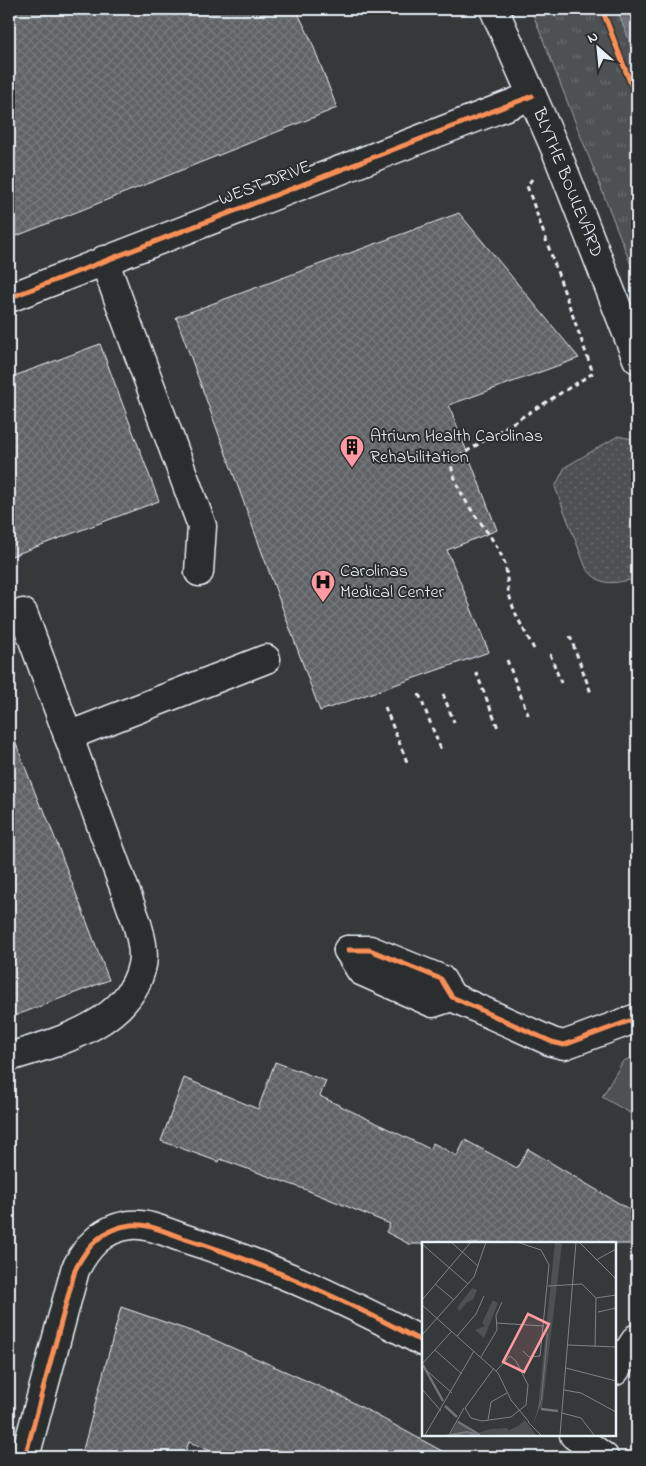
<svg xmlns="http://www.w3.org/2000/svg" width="646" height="1466" font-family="'Indie Flower',sans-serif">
	<defs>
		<pattern id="grass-dots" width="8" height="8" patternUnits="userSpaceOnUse" patternTransform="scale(1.25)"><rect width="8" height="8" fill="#4d5152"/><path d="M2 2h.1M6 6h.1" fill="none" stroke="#676a6c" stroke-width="1.8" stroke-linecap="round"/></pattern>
		<pattern id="park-tufts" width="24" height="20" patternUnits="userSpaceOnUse" patternTransform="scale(1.25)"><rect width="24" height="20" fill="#4d5152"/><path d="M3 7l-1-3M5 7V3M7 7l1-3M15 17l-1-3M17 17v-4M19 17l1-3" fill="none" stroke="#676a6c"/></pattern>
		<pattern id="water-waves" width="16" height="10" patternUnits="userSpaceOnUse" patternTransform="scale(1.25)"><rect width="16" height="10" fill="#707579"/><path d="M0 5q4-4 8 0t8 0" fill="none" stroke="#5b5e62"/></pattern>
		<pattern id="building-cross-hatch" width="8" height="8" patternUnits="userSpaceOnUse" patternTransform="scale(1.25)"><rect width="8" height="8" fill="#5f6365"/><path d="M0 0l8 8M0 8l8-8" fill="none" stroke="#767a7c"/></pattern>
	</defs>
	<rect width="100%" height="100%" fill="#35393a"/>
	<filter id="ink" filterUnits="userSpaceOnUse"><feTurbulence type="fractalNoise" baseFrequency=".02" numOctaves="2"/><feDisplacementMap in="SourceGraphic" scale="10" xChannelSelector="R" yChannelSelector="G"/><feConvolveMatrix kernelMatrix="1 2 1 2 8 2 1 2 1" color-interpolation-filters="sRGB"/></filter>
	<g filter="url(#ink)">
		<path fill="url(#grass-dots)" stroke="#9aa1a5" d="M 618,436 L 637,440 L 637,579 C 614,582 602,589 586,568 L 555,487 L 565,467 Z"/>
		<polygon fill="url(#park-tufts)" stroke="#9aa1a5" points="531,9 637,9 637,280"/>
		<polygon fill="#4d5152" stroke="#9aa1a5" points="631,1058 637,1062 637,1117 602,1097 623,1061"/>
		<polygon fill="url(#water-waves)" stroke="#a0a7ac" points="617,9 637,9 637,62"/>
		<g fill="url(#building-cross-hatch)" stroke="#e8f1f8">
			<polygon points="9,9 296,9 311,40 337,108 9,239"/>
			<polygon points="459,213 579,358 449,405 497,530 447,550 489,652 320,711 176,317"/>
			<polygon points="100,344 159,501 9,557 9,378"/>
			<polygon points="11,731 41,808 43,807 109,980 9,1018 9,732"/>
			<polygon points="275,1062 326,1081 320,1096 430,1149 433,1143 457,1156 465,1140 517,1168 528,1149 637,1214 637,1244 409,1244 386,1232 390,1224 304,1189 220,1159 219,1162 161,1141 184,1078 258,1109"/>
			<polygon points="121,1307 208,1337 343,1397 453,1457 225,1457 189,1442 183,1457 81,1457"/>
		</g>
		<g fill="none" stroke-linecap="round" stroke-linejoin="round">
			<defs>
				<g id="minor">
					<polyline points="494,9 555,148 637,359"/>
					<polyline points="104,260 202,526 199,572"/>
					<polyline points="9,298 532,96"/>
					<polyline points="68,736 266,659"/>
					<polyline points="348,950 370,950 441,979 452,997 552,1042 564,1045 637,1018"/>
					<polyline points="348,950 361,971 433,1003 452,997"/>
					<path d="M 9,1057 C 58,1042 130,1024 142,965 C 145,950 140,934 136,920 L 23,613"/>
					<polyline points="615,1371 637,1338"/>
					<polyline points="574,1435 604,1457"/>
					<path d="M 25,1457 L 75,1270 C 87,1246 103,1228 131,1225 C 149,1223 170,1234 186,1239 C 269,1265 347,1301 423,1342"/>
				</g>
			</defs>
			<use href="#minor" stroke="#e8f1f8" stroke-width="31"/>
			<g stroke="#e8f1f8" stroke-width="3" stroke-dasharray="5 4" stroke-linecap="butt">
				<path d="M 532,179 L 527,186 L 593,373 L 456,458 L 451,465 C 461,507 487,524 503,559 C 508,570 506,582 509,593 C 513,613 525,631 534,649"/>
				<polyline points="570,636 591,693"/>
				<polyline points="550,654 561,683"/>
				<polyline points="507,660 529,717"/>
				<polyline points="476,672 498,728"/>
				<polyline points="419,694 441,750"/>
				<polyline points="443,694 454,722"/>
				<polyline points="385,707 407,762"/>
			</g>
			<use href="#minor" stroke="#2a2d2e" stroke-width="28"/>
			<defs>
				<g id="cycleway">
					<polyline points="602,9 637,100"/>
					<polyline points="9,298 532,96"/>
					<polyline points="348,950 370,950 441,979 452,997 552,1042 564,1045 637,1018"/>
					<path d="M 25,1457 L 75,1270 C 87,1246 103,1228 131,1225 C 149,1223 170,1234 186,1239 C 269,1265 347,1301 423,1342"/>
				</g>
			</defs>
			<use href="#cycleway" stroke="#2a2d2e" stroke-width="8"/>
			<use href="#cycleway" stroke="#f78f57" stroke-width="5"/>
		</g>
	</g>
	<defs>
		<symbol id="building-pin" viewBox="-11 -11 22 30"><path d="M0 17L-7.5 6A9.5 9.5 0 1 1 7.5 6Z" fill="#ff9aa2" stroke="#2a2d2e"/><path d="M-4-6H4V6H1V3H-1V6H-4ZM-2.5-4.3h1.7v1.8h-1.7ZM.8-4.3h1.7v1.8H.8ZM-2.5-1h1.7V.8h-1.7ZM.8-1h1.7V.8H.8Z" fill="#111"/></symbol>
		<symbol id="hospital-pin" viewBox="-11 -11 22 30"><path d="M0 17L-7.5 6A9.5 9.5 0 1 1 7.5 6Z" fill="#ff9aa2" stroke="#2a2d2e"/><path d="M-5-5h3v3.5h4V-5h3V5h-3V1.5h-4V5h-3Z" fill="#111"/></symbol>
	</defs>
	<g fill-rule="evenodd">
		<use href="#building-pin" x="338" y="433" width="28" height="38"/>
		<use href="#hospital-pin" x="309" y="568" width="28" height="38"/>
	</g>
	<g text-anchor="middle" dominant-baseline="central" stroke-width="4" stroke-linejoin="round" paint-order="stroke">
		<g font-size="18" fill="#e8f1f8" stroke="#2a2d2e">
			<text transform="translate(567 183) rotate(68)">BLYTHE BOULEVARD</text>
			<text transform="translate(265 184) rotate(-21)">WEST DRIVE</text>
		</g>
		<g font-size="18" fill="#e8f1f8" stroke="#2a2d2e" text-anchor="start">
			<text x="370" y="437">Atrium Health Carolinas<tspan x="370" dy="21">Rehabilitation</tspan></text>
			<text x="340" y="572">Carolinas<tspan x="340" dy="21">Medical Center</tspan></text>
		</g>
	</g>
	<g transform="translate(422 1242)">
		<rect width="194" height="194" fill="#35393a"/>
		<path d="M 50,46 L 55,48 L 51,58 L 45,60 L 38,69 L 35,66 ZM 71,58 L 76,61 L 62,96 L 53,88 L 63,84 L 60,81 ZM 37,179 L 56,191 L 68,187 L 85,186 L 87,189 L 80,193 L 31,190 Z" fill="#4d5152"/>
		<path d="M 133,0 L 140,2 L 120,167 L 116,166 ZM 36,178 L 40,185 L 57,193 L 22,193 L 29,191 ZM 103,178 L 114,193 L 77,193 L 96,184 Z" fill="#4d5152"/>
		<path d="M 125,91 L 126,92 L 120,157 L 111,183 L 119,157 Z" fill="#707579"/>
		<path fill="none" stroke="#707579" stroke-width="2.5" d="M 1,123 L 21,159M 23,164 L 35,175M 119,167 L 136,169M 36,180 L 58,193M 29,193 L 45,190 L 55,193"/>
		<path fill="none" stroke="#7d8386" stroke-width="1" d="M 29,0 L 56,24M 95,0 L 119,8 L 127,23 L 118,114 L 107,115 L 101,109M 157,0 L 194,37M 0,2 L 46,42M 174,18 L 194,7M 13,42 L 32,58M 126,44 L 160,42 L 174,56 L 173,105M 174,56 L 194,53M 0,58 L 49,0M 0,63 L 76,131 L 89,158 L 107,180M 176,70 L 194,66M 74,81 L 122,84M 0,93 L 52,35 L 64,0M 35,94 L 54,72 L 62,54M 146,103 L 194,105M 13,108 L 40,132M 59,115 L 75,88 L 74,73 L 80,60M 0,122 L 30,89M 72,126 L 43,166 L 49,176 L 60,179 L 89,175 L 104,163 L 106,143 L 94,119 L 88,114 L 74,129M 144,126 L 194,139M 4,128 L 30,151M 0,147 L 19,169M 142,148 L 159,151 L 194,170M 140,171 L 159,176 L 172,193M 66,178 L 69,160 L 85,151M 106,180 L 119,193M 3,193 L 52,109M 27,193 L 42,166M 138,193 L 154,0"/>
		<path fill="#ff9aa2" fill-opacity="0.15" stroke="#ff9aa2" stroke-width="2.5" d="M 106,72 L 127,82 L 102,130 L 81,120 Z"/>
		<rect width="194" height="194" fill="none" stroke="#e8f1f8" stroke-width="2.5"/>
	</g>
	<rect width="646" height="1466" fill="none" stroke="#2a2d2e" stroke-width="30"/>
	<rect x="15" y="15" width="616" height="1436" fill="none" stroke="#e8f1f8" stroke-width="2" filter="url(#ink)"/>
	<g transform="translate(598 48) rotate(333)" stroke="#2a2d2e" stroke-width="4" paint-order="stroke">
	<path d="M0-4L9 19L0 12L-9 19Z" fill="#e8f1f8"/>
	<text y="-8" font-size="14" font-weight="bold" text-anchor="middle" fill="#e8f1f8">N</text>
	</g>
</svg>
